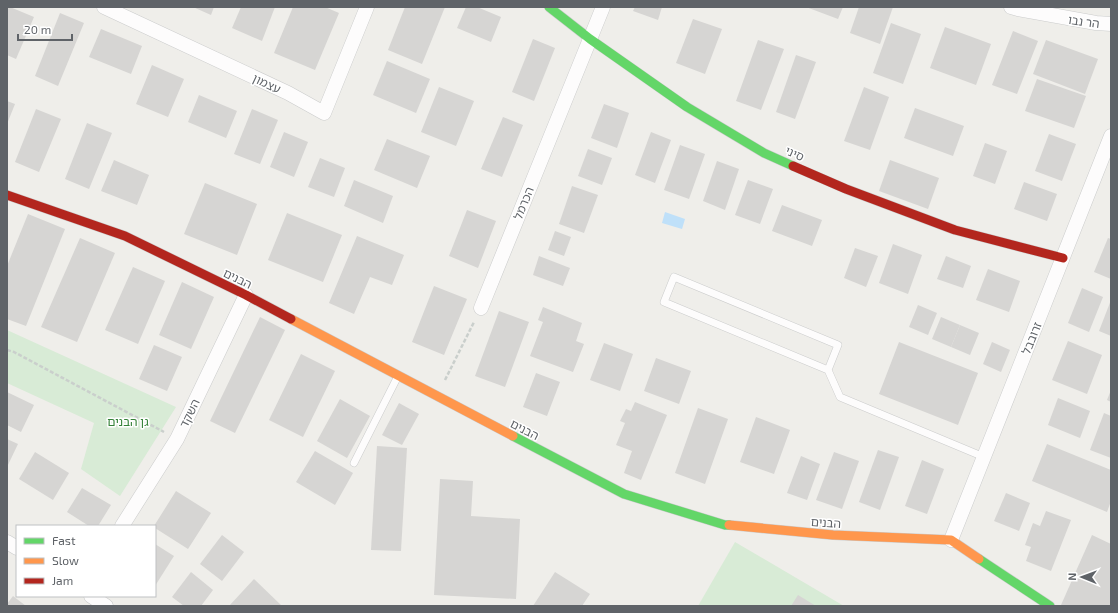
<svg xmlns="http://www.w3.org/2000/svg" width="1118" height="613" font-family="'Exo 2','Noto Sans Hebrew',sans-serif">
	<rect width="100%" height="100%" fill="#efeeea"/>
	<g fill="#d8ebd6">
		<polygon points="7,330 176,407 120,496 81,469 94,423 7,383"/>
		<polygon points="735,542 844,606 698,606"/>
	</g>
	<polygon fill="#bfe0f9" points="665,212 685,219 682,229 662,223"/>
	<g fill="#d6d5d3">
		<polygon points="7,7 10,7 34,17 16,59 7,55"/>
		<polygon points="193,7 214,7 211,15"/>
		<polygon points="241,7 275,7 262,41 232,28"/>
		<polygon points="293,7 325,7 339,13 315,70 274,53"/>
		<polygon points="405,7 445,7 422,64 388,50"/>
		<polygon points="466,7 477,7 501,17 491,42 457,28"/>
		<polygon points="635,7 662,7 658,20 633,11"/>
		<polygon points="806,7 843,7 838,19"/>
		<polygon points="859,7 893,7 880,44 850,33"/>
		<polygon points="60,13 84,23 58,86 35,76"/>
		<polygon points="693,19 722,29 705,74 676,63"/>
		<polygon points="891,23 921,34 903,84 873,73"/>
		<polygon points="945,27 991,44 976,85 930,68"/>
		<polygon points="101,29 142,46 131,74 89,57"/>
		<polygon points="1013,31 1038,41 1017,94 992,85"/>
		<polygon points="533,39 555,48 534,101 512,92"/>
		<polygon points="758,40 784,49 761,110 736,101"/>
		<polygon points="1046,40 1098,59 1085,94 1033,74"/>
		<polygon points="796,55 816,62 795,119 776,112"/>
		<polygon points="387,61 430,79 416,113 373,95"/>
		<polygon points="152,65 184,79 168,117 136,104"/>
		<polygon points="1037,79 1086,96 1074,128 1025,111"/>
		<polygon points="439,87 474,101 456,146 421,132"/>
		<polygon points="864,87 889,97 870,150 844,141"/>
		<polygon points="199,95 237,111 226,138 188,122"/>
		<polygon points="7,101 15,104 7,124"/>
		<polygon points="604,104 629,113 617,148 591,138"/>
		<polygon points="915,108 964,126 953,156 904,138"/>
		<polygon points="36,109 61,119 39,172 15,162"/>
		<polygon points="252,109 278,120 260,164 234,154"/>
		<polygon points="503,117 523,125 502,177 481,169"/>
		<polygon points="87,123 112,133 89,189 65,179"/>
		<polygon points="284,132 308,142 294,177 270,167"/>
		<polygon points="651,132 671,140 655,183 635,175"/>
		<polygon points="1049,134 1076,144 1062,181 1035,171"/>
		<polygon points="387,139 430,156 417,188 374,170"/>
		<polygon points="985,143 1007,151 995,184 973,176"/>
		<polygon points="680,145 705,154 689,199 664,190"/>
		<polygon points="588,149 612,158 602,185 578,176"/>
		<polygon points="320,158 345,168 334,197 308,187"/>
		<polygon points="114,160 149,175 137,205 101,191"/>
		<polygon points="890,160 939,178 928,209 879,191"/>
		<polygon points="717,161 739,169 725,210 703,201"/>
		<polygon points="354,180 393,196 383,223 344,206"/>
		<polygon points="748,180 773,189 760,224 735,215"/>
		<polygon points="1024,182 1057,194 1047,221 1014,209"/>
		<polygon points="205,183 257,204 237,255 184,234"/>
		<polygon points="572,186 598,195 584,233 559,224"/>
		<polygon points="782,205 822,220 812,246 772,231"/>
		<polygon points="467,210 496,221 478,268 449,256"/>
		<polygon points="287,213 342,235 323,282 268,260"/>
		<polygon points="28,214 65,229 26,326 7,319 7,266"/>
		<polygon points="555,231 571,237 564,256 548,250"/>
		<polygon points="357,236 404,255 392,285 370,277 354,314 329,303"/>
		<polygon points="80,238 115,253 77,342 41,327"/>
		<polygon points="1108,238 1111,239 1111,279 1094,272"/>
		<polygon points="893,244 922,255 908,294 879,283"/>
		<polygon points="855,248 878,256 866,287 844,278"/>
		<polygon points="539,256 570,268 563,286 533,275"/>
		<polygon points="946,256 971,266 963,288 937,279"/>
		<polygon points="133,267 165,281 138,344 105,330"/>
		<polygon points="988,269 1020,281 1009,312 976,300"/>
		<polygon points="182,282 214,297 191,349 159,335"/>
		<polygon points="434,286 467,299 444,355 412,342"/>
		<polygon points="1082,288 1103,297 1089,332 1068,323"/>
		<polygon points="1111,300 1111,336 1099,331"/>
		<polygon points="918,305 937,313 928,335 909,327"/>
		<polygon points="543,307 582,323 576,341 584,344 573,372 530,356 543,322 538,320"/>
		<polygon points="499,311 529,322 505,387 475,376"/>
		<polygon points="260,317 285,330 235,433 210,421"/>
		<polygon points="941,317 960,325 951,347 932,339"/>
		<polygon points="960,325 979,333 970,355 951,347"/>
		<polygon points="1068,341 1102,355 1087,394 1052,380"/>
		<polygon points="899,342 978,373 958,425 879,394"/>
		<polygon points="992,342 1010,350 1001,372 983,364"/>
		<polygon points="604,343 633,354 620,391 590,380"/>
		<polygon points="154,345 182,357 167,391 139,379"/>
		<polygon points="301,354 335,371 303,437 269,420"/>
		<polygon points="656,358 691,371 679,404 644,391"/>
		<polygon points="536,373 560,382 547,416 523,407"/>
		<polygon points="1111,390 1111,402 1107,400"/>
		<polygon points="7,392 34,405 21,432 7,425"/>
		<polygon points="1058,398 1090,411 1080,438 1048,425"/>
		<polygon points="340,399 370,416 347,458 317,441"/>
		<polygon points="635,402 667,415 641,480 624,473 632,451 616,445 625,423 620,421 626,409 631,411"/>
		<polygon points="399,403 419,414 402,445 382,435"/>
		<polygon points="698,408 728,419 705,484 675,473"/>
		<polygon points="1104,413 1111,416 1111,458 1090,450"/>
		<polygon points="756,417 790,430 774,474 740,462"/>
		<polygon points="7,439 18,444 7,467"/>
		<polygon points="1047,444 1111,470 1111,501 1107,512 1032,481"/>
		<polygon points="377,446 407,448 401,551 371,550"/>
		<polygon points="878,450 899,457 880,510 859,502"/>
		<polygon points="315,451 353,473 335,505 296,482"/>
		<polygon points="35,452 69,473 53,500 19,479"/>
		<polygon points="834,452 859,461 842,509 816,500"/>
		<polygon points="801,456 820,464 807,500 787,493"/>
		<polygon points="922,460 944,469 927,514 905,506"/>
		<polygon points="440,479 473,481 471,516 520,519 516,599 434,595"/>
		<polygon points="82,488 111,505 98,526 89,526 67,512"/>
		<polygon points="176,491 211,513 188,549 155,528 155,526 154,526"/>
		<polygon points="1006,493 1030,503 1019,531 994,521"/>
		<polygon points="1046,511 1071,520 1051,571 1026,561 1031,547 1025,545 1033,523 1040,526"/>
		<polygon points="222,535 244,552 222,581 200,564"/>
		<polygon points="1092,535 1111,544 1111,606 1063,606 1061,605"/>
		<polygon points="155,544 174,556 155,586"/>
		<polygon points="191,572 213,590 201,606 184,606 172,597"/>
		<polygon points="555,572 590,594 582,606 533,606"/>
		<polygon points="254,579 282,606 229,606"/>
		<polygon points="798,595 816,606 791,606"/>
		<polygon points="13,596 26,606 7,606 7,604"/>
	</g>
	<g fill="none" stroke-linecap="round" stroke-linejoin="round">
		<defs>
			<g id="lane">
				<polyline points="828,370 838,345 674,277 664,302 828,370 840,397 984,457"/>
				<polyline points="354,463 398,376"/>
			</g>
			<g id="street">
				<polyline points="104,7 288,93 324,113 367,7"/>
				<polyline points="1011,7 1018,9 1096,23 1111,24"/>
				<polyline points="481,308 603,7"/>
				<polyline points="122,526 177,439 246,295"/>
				<polyline points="951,540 1111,136"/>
				<polyline points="7,542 17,548"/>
				<polyline points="91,596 106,606"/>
			</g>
			<g id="fast">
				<polyline points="549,7 590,39 687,107 764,153 793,166"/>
				<polyline points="513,436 624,494 725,525 729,525"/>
				<polyline points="979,559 1050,606"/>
			</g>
			<g id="slow">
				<polyline points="291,319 513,436"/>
				<polyline points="729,525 833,535 951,540 979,559"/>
			</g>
			<g id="jam">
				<polyline points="793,166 846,189 955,230 1063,258"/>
				<polyline points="7,195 125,236 246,295 291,319"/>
			</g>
		</defs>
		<use href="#lane" stroke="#cbcccc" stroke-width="8"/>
		<use href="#street" stroke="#cbcccc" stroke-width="15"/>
		<use href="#fast" stroke="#cacacb" stroke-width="10"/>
		<use href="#slow" stroke="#cacacb" stroke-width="10"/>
		<use href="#jam" stroke="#cacacb" stroke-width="10"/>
		<g stroke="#cacfcc" stroke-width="2.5" stroke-dasharray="4 2" stroke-linecap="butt">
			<polyline points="7,350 14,352 164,432"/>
			<polyline points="445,380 474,322"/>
		</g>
		<use href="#lane" stroke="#fdfcfc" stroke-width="7"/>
		<use href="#street" stroke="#fdfcfc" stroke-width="14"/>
		<use href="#fast" stroke="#63d668" stroke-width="9"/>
		<use href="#slow" stroke="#ff974d" stroke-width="9"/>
		<use href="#jam" stroke="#b3261e" stroke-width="9"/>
	</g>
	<g text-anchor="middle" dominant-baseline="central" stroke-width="3" stroke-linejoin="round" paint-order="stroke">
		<g font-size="12" fill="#5f6368" stroke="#fff">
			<text transform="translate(1084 21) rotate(8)">הר נבו</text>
			<text transform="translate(267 83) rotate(25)">עצמון</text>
			<text transform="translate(795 153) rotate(24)">סיני</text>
			<text transform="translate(523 203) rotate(-68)">הכרמל</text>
			<text transform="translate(238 278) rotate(26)">הבנים</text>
			<text transform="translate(1031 338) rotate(-68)">זרובבל</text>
			<text transform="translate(189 413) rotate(-64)">השקד</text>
			<text transform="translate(525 429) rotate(27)">הבנים</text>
			<text transform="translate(826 522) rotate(4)">הבנים</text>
		</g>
		<g font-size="12" fill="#348238" stroke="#fff">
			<text x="128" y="421">גן הבנים</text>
		</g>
	</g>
	<rect width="1118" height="613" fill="none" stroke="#5f6368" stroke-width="16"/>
	<rect x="16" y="525" width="140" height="72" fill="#ffffff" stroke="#bfc1c3"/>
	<rect x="24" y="538" width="20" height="6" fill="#63d668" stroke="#bfc1c3"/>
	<text x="52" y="545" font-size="12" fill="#5f6368">Fast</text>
	<rect x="24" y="558" width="20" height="6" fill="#ff974d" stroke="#bfc1c3"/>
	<text x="52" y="565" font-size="12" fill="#5f6368">Slow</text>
	<rect x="24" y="578" width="20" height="6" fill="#b3261e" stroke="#bfc1c3"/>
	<text x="52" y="585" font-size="12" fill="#5f6368">Jam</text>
	<g transform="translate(1082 577) rotate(271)" stroke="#ffffff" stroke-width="3" paint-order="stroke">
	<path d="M0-3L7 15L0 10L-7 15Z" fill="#5f6368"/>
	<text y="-6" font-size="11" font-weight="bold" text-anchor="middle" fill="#5f6368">N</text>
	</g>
	<path d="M18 34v6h54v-6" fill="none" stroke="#5f6368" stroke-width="2"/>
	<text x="24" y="34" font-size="12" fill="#5f6368" stroke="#ffffff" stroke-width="3" paint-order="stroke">20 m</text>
</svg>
